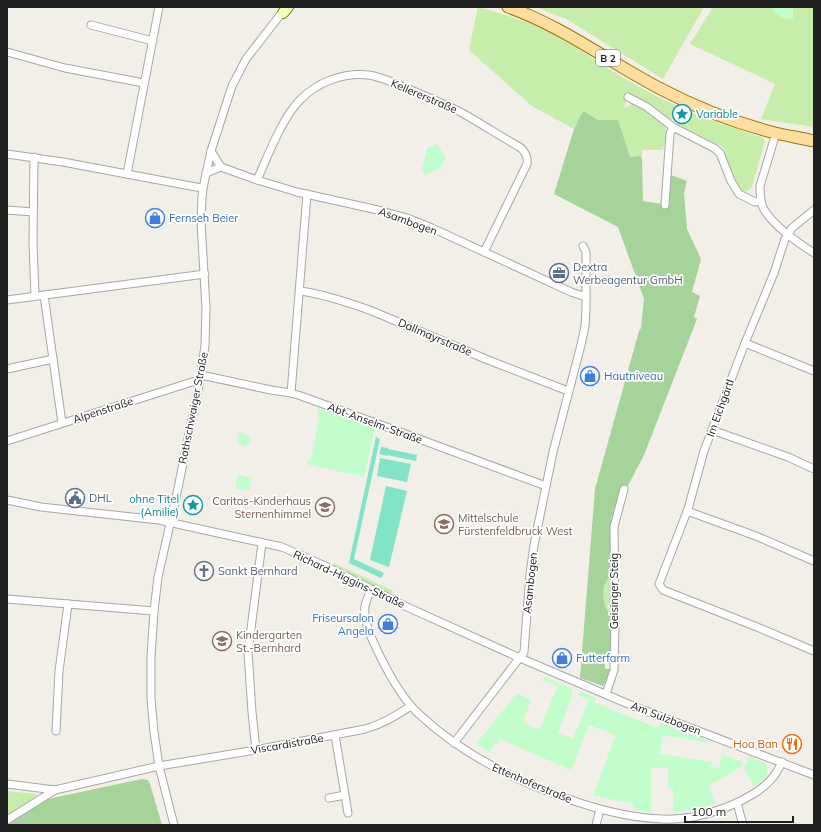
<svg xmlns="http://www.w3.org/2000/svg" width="821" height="832" font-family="Mulish,sans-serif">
	<rect width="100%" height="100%" fill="#f1efe7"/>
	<g fill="#c6eeaa">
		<path d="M 478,7 C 504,14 529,22 553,34 C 567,41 579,50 592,58 C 619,75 646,92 675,105 L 672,120 L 629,93 L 624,108 L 634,103 C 642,108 664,118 666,128 C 668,135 664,143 663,150 L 642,150 L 642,158 L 639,156 L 630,157 L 618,121 L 598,120 L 583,111 L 574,129 L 532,106 L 469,50 Z"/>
		<polygon points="536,7 704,7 663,79 568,20"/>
		<polygon points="713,7 814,7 814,127 761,119 775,84 690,44"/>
		<path d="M 678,107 L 720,123 L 763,138 L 765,141 L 752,187 L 749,190 L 744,192 C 732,180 727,164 724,148 L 678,124 L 676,120 Z"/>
		<polygon points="334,563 393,591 391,595 332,567"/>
		<path d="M 610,575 L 611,617 C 606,608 600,597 604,586 C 605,582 608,578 610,575 Z"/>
		<polygon points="7,791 35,794 37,795 37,797 35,800 7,816"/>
	</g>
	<g fill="#a5d399">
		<polygon points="583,111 598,120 618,120 630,157 639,156 642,158 643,201 669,205 671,175 687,181 684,193 687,229 701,259 692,292 700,296 694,317 697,319 644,455 611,518 612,564 610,575 604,586 603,595 605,606 611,617 612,655 605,655 605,669 610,669 606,681 603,686 580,678 595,489 639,331 641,328 644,299 618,227 554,194 574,129"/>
		<polygon points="142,779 148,780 150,784 162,825 7,825 7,822 38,803 48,799"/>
	</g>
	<g fill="#c2fdcc">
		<polygon points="773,7 793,7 793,19 783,18 773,12"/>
		<polygon points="437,144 446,158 440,169 424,175 422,170 427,148"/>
		<polygon points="317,406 375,427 364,477 306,464 312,456 319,416"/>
		<path d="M 238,433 C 247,431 254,439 247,446 L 244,447 L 237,441 Z"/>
		<polygon points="238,475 252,478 249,491 235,488"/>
		<polygon points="545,677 572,689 571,693 573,694 558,733 573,739 589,700 578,695 580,691 596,698 595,703 658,728 660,723 708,741 707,743 663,735 660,754 712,762 712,767 719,768 722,754 743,762 741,767 708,786 716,804 700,808 673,813 673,789 668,788 668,768 651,768 651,812 633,810 634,804 605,798 593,795 616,735 589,725 571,770 500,739 498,744 495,743 490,752 476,744 517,693 531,700 523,722 539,730 558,686 543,681"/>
		<path d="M 749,756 L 765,763 C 772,775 763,780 754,786 L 744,768 Z"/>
	</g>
	<g fill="#81e4c6">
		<polygon points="376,437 380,439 354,559 384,573 381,578 349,563"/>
		<polygon points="381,447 388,448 388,449 417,455 416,461 387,455 387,456 379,454"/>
		<polygon points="380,458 411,464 407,482 377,476"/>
		<polygon points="386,486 407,491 389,567 370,560"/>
	</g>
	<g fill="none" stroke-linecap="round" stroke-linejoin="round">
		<defs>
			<g id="street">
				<polyline points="91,25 153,41"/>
				<polyline points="7,52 65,68 144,83"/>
				<polyline points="628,97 647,107 673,127 714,148 720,153 731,181 739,194 755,202 761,201"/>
				<path d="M 776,133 L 760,186 C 760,192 760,198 762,205 C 768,222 798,243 814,253"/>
				<polyline points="211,151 221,167 257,180 297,192 378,210 407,218 432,228 571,292 586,297"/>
				<polyline points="7,154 63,162 196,187 203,188"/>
				<polyline points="34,157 33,244 35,296"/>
				<polyline points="206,173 221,167"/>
				<polyline points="127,174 159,7"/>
				<path d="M 257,180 C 268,156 282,118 300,100 C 317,82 344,72 369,75 C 382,77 394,83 406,88 C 425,96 446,104 464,114 C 483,125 502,137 521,148 C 526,153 528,157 527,164 L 484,252"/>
				<polyline points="665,205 670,134 673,127"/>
				<polyline points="7,210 33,212"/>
				<polyline points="814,210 792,228 785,239 774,273 745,343 704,451 688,509 659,584 663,590 757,627 814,651"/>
				<path d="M 300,291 C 323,294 350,303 372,311 L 488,360 L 568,391"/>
				<polyline points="44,295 62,423"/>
				<polyline points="7,300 205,274"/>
				<polyline points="745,343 814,371"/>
				<polyline points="7,369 53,359"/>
				<polyline points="201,375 271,390 291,393 301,396 395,430 546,486"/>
				<polyline points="291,393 307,194"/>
				<polyline points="712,430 788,457 814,469"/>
				<polyline points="7,441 195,381 199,382"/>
				<polyline points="7,500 41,507 159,520 282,547 323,565 407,607 520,658 633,706 814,775"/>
				<polyline points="687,511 756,536 814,561"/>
				<path d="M 371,589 C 369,595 366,601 365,606 C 363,624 374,643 381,658 C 390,676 404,701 420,715 C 464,756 520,783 577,802 C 604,811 633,818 662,819 C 684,820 707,815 727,807 C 743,801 767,788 776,773 C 778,770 780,766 782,762"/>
				<polyline points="7,599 154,611"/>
				<polyline points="606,694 614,670 615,624 614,527 624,489"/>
				<polyline points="56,731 59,671 68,604"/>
				<polyline points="335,735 348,813"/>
				<polyline points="454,743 524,652 530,574 534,545 553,452 581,345 585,326 586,308 586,252 583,246"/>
				<polyline points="256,750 252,712 248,652 262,543"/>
				<path d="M 7,784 L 55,790 L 159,766 L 256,750 L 365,729 C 383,724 395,716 411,706"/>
				<polyline points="329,798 345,795"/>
				<polyline points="737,803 743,825"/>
				<polyline points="7,820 55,790"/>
				<polyline points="174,825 159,766 154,732 151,699 151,657 154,611 158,577 177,493 201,375 205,345 206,309 201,221 202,197 203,188 211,151 232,86 246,59 284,10"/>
				<polyline points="596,825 600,809"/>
			</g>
			<polyline id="secondary" points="283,13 288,7"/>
			<path id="primary" d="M 508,7 C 564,27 609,62 661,89 C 697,108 736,123 775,133 C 788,136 801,138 814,141"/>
		</defs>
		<use href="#street" stroke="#a7a7a7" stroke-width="9"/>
		<use href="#secondary" stroke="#677f00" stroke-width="12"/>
		<use href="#primary" stroke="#9d7600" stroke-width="13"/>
		<use href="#street" stroke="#fff" stroke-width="7"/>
		<use href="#secondary" stroke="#f4fdb9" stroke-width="10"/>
		<use href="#primary" stroke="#ffdd9e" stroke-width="11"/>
	</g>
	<defs>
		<symbol id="sight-ring" viewBox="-11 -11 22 22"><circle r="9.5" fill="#fff" stroke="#0f9aa8" stroke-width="1.5"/><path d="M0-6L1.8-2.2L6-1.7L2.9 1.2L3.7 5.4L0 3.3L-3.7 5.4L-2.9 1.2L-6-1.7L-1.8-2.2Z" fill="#0f9aa8"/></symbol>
		<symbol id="shop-ring" viewBox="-11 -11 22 22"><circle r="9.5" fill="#fff" stroke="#3f7fe0" stroke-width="1.5"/><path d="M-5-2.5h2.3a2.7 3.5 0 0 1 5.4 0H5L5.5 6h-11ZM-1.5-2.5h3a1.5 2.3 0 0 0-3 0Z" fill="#3f7fe0"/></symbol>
		<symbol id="office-ring" viewBox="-11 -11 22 22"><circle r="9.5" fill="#fff" stroke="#5c6f8a" stroke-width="1.5"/><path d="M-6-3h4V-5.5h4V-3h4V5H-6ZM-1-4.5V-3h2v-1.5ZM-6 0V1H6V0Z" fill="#5c6f8a"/></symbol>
		<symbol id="civic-ring" viewBox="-11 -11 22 22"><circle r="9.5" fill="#fff" stroke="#5c6f8a" stroke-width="1.5"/><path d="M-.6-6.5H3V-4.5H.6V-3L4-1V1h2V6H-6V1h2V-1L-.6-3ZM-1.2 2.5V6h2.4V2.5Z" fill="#5c6f8a"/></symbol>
		<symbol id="school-ring" viewBox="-11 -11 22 22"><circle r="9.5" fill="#fff" stroke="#8d6e63" stroke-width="1.5"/><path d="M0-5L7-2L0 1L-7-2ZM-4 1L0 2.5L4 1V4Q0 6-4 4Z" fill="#8d6e63"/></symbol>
		<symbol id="church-ring" viewBox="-11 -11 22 22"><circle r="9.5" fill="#fff" stroke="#6b7280" stroke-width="1.5"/><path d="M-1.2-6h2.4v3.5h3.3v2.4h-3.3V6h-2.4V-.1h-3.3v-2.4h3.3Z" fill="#6b7280"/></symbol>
		<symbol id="restaurant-ring" viewBox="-11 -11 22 22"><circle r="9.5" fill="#fff" stroke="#e8710a" stroke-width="1.5"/><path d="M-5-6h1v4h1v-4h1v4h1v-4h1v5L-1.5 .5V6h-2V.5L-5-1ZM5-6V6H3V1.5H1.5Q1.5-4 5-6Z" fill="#e8710a"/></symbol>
	</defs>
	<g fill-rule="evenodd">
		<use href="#sight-ring" x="671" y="103" width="22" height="22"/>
		<use href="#shop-ring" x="144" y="207" width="22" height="22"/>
		<use href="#office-ring" x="548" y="262" width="22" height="22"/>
		<use href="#shop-ring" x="579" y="365" width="22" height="22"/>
		<use href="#civic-ring" x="64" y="487" width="22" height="22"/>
		<use href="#sight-ring" x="182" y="494" width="22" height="22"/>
		<use href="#school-ring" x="314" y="496" width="22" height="22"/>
		<use href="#school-ring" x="433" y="513" width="22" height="22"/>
		<use href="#church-ring" x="193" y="560" width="22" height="22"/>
		<use href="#shop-ring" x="377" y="613" width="22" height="22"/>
		<use href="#school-ring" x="211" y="630" width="22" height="22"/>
		<use href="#shop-ring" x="551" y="647" width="22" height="22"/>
		<use href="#restaurant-ring" x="781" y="733" width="22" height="22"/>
	</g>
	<g text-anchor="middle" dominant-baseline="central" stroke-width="3.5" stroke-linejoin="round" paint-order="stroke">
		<rect fill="#fff" stroke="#636363" stroke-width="1" x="596" y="50" width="24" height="16" rx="3"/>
		<g font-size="10" font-weight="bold" fill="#202020">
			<text x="608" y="58">B 2</text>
		</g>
		<g font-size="11" fill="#202020" stroke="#fff">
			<text transform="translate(424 96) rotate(23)">Kellererstraße</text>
			<text transform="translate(408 221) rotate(20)">Asambogen</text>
			<text transform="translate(435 337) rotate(23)">Dallmayrstraße</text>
			<text transform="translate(193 408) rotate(-79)">Rothschwaiger Straße</text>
			<text transform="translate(720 408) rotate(-70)">Im Eichgärtl</text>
			<text transform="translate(103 410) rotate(-18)">Alpenstraße</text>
			<text transform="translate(375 423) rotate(20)">Abt-Anselm-Straße</text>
			<text transform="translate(349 579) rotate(25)">Richard-Higgins-Straße</text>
			<text transform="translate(530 583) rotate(-84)">Asambogen</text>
			<text transform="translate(614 591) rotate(-90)">Geisinger Steig</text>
			<text transform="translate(666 718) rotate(21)">Am Sulzbogen</text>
			<text transform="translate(287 744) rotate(-10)">Viscardistraße</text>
			<text transform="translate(532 783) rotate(23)">Ettenhoferstraße</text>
		</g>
		<g font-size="11" fill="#0d838f" stroke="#fff" text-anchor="start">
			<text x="696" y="114">Variable</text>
			<text x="179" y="499" text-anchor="end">ohne Titel<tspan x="179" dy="13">(Amilie)</tspan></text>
		</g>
		<g font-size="11" fill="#366cbe" stroke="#fff" text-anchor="start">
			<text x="169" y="218">Fernseh Beier</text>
			<text x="604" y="376">Hautniveau</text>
			<text x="374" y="618" text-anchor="end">Friseursalon<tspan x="374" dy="13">Angela</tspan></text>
			<text x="576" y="658">Futterfarm</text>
		</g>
		<g font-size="11" fill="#4e5e75" stroke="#fff" text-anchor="start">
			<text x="573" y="267">Dextra<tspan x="573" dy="13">Werbeagentur GmbH</tspan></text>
			<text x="89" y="498">DHL</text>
		</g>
		<g font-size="11" fill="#785e54" stroke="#fff" text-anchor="start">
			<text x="311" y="501" text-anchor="end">Caritas-Kinderhaus<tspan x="311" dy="13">Sternenhimmel</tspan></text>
			<text x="458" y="518">Mittelschule<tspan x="458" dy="13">Fürstenfeldbruck West</tspan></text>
			<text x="236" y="635">Kindergarten<tspan x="236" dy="13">St.-Bernhard</tspan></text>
		</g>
		<g font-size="11" fill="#5b616d" stroke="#fff" text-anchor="start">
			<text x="218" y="571">Sankt Bernhard</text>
		</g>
		<g font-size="11" fill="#c56008" stroke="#fff" text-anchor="end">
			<text x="778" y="744">Hoa Ban</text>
		</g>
	</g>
	<rect width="821" height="832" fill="none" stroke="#202020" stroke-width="16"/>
	<path d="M685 816v6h108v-6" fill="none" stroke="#202020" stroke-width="2"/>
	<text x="691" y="816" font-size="12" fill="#202020" stroke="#ffffff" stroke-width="3" paint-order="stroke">100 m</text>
</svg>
